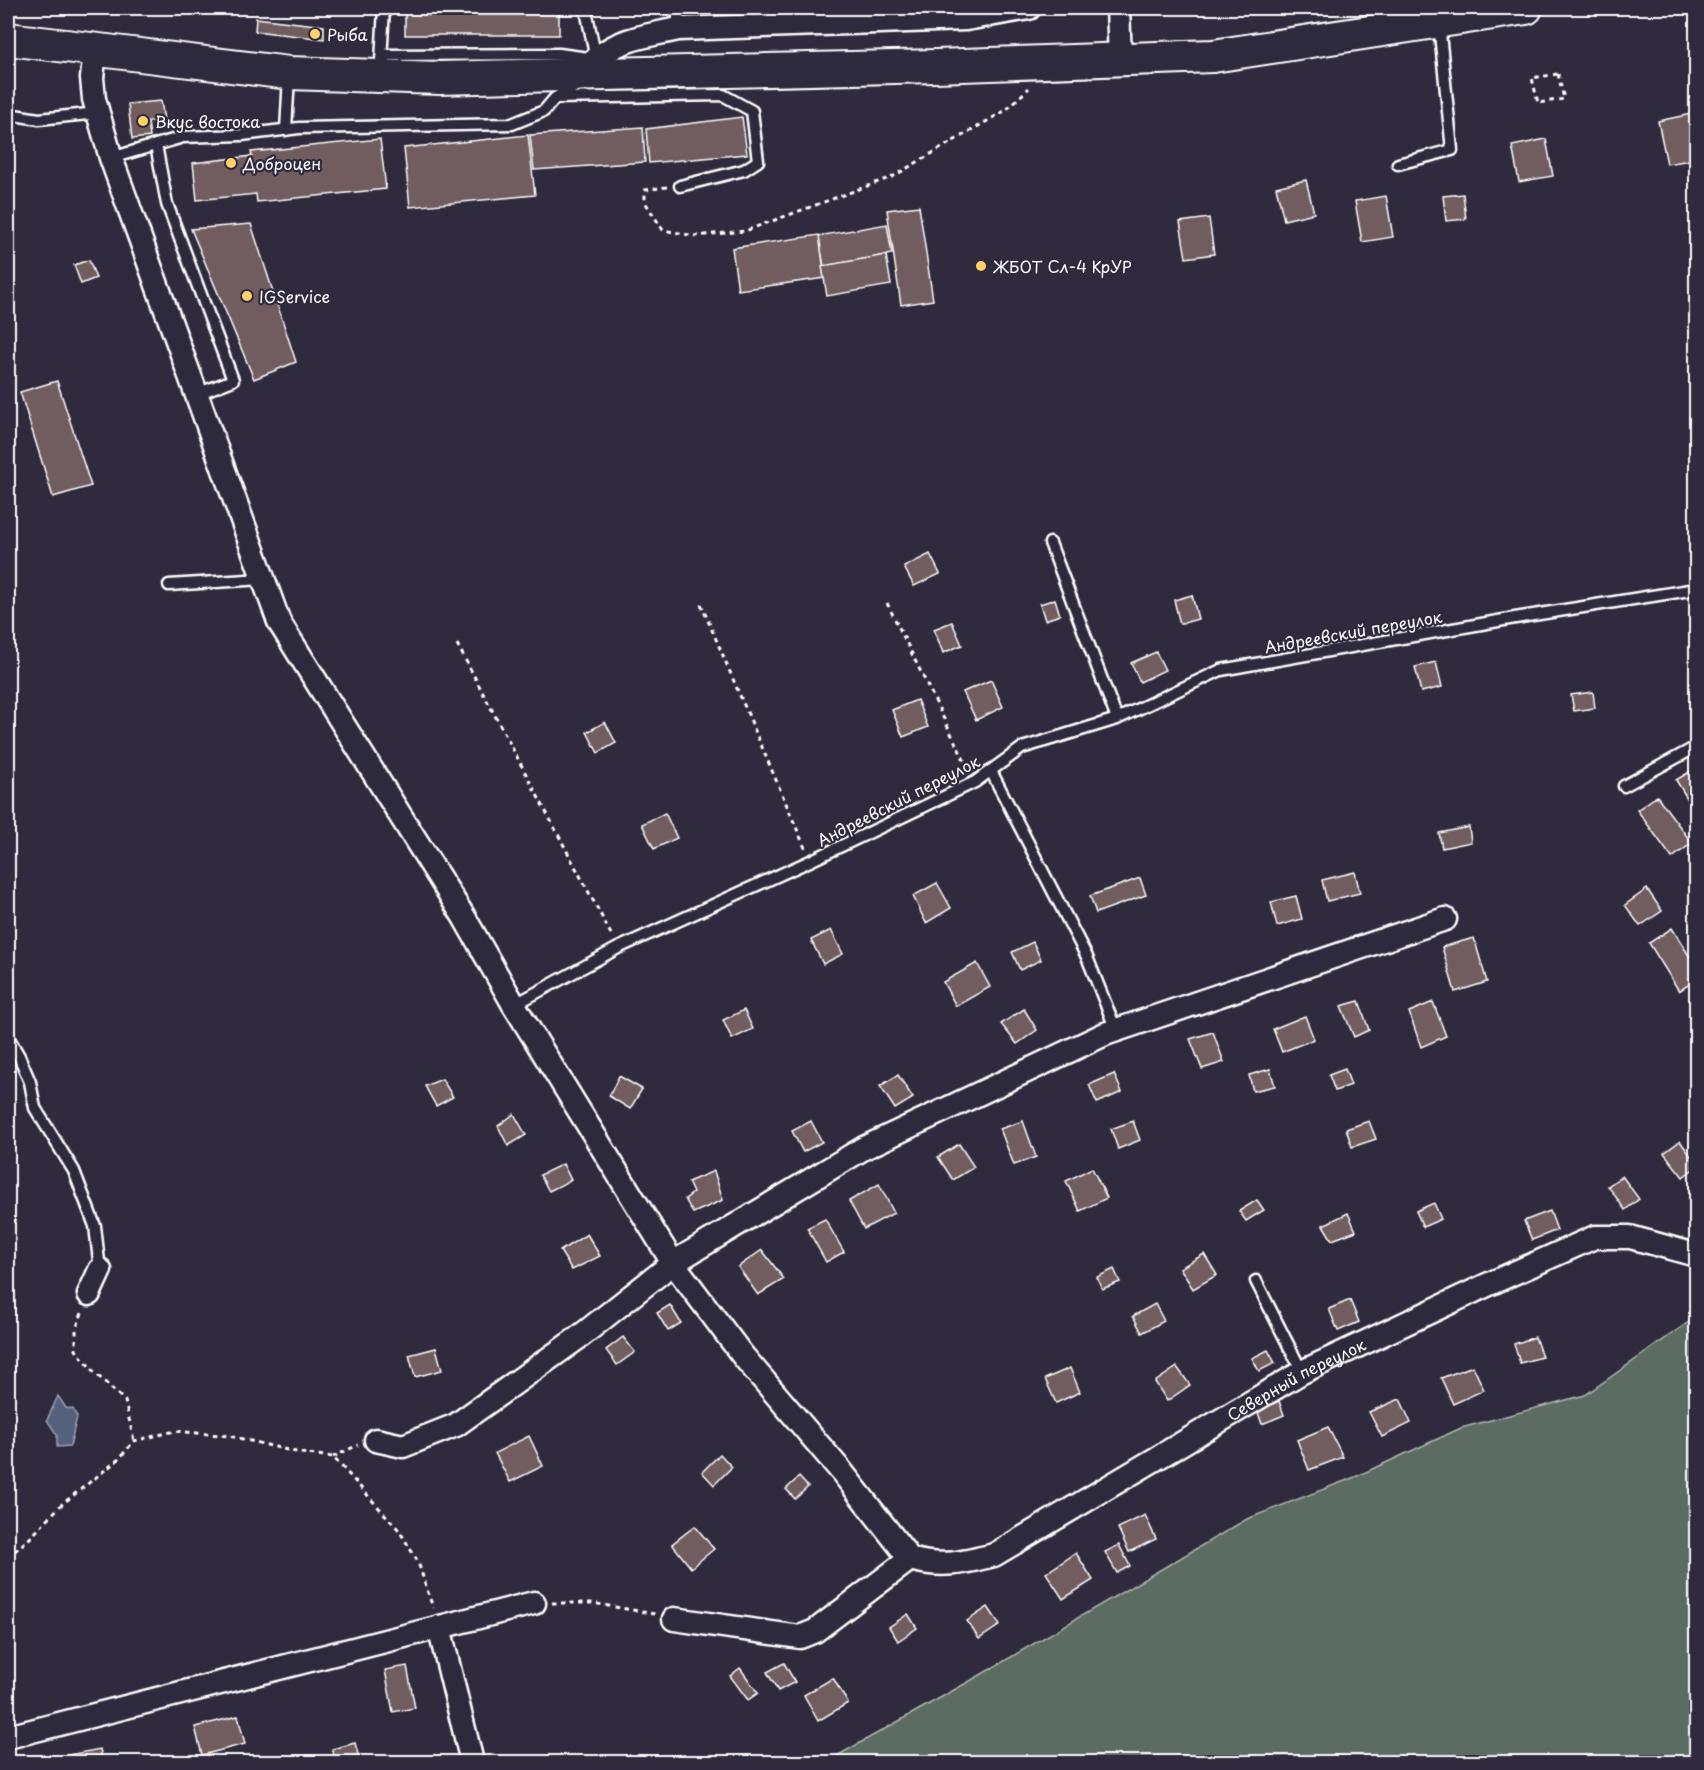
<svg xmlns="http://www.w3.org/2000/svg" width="1704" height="1770" font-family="'Playpen Sans',sans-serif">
	<rect width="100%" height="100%" fill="#2f2a3d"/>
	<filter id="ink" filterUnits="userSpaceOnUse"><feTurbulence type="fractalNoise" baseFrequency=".0167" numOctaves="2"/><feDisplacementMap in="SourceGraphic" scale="12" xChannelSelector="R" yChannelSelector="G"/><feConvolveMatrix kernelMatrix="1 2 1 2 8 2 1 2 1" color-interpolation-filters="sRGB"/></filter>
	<g filter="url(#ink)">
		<polygon fill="#5d6c63" stroke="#aeb6b1" stroke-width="1.5" points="1696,1317 1696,1762 826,1762 970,1681 1247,1519 1355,1477 1461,1428 1585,1395"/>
		<polygon fill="#55617e" stroke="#99a0b2" stroke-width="1.5" points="58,1396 66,1408 73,1409 77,1417 70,1446 57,1447 57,1435 47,1420"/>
		<g fill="#715d5f" stroke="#fff" stroke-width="1.5">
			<rect x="405" y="8" width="154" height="27"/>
			<polygon points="256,18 324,26 324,39 255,31"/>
			<polygon points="161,101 164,120 148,122 150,137 132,139 128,104"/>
			<polygon points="1696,113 1696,159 1667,164 1658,121"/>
			<polygon points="742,117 747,154 649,163 646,129"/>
			<polygon points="643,127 645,162 534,170 530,135"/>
			<polygon points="528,135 535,195 410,207 404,148"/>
			<polygon points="380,139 386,189 257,202 256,194 197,200 193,163 252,156 251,152"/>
			<polygon points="1546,139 1553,176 1519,182 1512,146"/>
			<polygon points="1306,180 1314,213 1284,220 1276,187"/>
			<polygon points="1463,194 1466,219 1446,221 1443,196"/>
			<polygon points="1386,196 1393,237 1362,242 1355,201"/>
			<polygon points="919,206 933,300 901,305 887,210"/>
			<polygon points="1209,218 1214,254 1186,258 1180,222"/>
			<polygon points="251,224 296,362 254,379 191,229"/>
			<polygon points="887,224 892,254 824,266 818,236"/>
			<polygon points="819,235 825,278 738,290 732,248"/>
			<polygon points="886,255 891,285 827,296 822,266"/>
			<polygon points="89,260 96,278 81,284 74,265"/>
			<polygon points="57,381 91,486 53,497 20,392"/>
			<polygon points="930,554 940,574 914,586 904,567"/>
			<polygon points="1192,595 1198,619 1180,624 1174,600"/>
			<polygon points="1055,599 1060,615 1045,620 1040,604"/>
			<polygon points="952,622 962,645 943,653 934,629"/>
			<polygon points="1156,652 1165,670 1140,682 1131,663"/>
			<polygon points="1436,662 1442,687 1421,692 1415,667"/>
			<polygon points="991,680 1003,707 976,720 963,692"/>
			<polygon points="1593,692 1595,708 1574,711 1571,695"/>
			<polygon points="917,700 928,727 903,737 892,710"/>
			<polygon points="605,722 616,743 598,753 587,732"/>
			<polygon points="1696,768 1696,813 1676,780"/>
			<polygon points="1657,796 1692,843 1672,858 1637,810"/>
			<polygon points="665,813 677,838 654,849 642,824"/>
			<polygon points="1469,827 1471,842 1442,848 1439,833"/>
			<polygon points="1355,872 1360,893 1327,901 1322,880"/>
			<polygon points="1140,878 1146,895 1096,913 1090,896"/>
			<polygon points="937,883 951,908 926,923 913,896"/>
			<polygon points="1647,889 1662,911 1640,926 1625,905"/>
			<polygon points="1296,896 1302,919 1277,926 1271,902"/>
			<polygon points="1672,928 1696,967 1696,980 1679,991 1649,943"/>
			<polygon points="831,930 843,954 823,964 811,940"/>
			<polygon points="1474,938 1487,982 1455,992 1442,947"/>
			<polygon points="1033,942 1041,960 1020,970 1012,952"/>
			<polygon points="977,963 990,987 956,1006 943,982"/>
			<polygon points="1359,1001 1369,1030 1354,1037 1341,1006"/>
			<polygon points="1433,1002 1446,1036 1421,1047 1409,1012"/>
			<polygon points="1024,1009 1037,1030 1017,1044 1001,1024"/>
			<polygon points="744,1010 753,1029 732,1039 723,1020"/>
			<polygon points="1305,1016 1314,1039 1282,1052 1273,1029"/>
			<polygon points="1213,1032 1224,1062 1202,1069 1190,1039"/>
			<polygon points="1270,1069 1275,1086 1253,1091 1249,1075"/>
			<polygon points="1345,1069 1351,1085 1335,1091 1329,1075"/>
			<polygon points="1114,1074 1122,1092 1097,1103 1089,1085"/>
			<polygon points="898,1075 913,1098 895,1109 880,1086"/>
			<polygon points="619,1076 642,1089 630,1109 609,1096"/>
			<polygon points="442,1079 453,1097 436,1106 425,1086"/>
			<polygon points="514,1114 526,1135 508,1146 498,1126"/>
			<polygon points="811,1121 822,1142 803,1152 792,1131"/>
			<polygon points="1023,1121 1036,1157 1014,1165 1000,1129"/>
			<polygon points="1133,1121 1140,1140 1118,1149 1111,1129"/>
			<polygon points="1369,1121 1376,1139 1352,1147 1346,1129"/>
			<polygon points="1680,1141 1696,1163 1696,1167 1683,1177 1664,1153"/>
			<polygon points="959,1144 974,1167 953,1180 938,1157"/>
			<polygon points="563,1164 571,1180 549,1191 540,1175"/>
			<polygon points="1092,1168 1107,1198 1080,1211 1066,1181"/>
			<polygon points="714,1171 723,1200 693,1213 685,1199 693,1193 688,1182"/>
			<polygon points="1622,1176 1639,1199 1625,1210 1608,1186"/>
			<polygon points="879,1184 894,1213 864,1229 849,1201"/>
			<polygon points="1257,1200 1264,1210 1246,1221 1239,1211"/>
			<polygon points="1434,1203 1441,1219 1423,1227 1416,1211"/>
			<polygon points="1550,1211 1557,1230 1532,1240 1524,1221"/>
			<polygon points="1348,1213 1356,1231 1332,1240 1323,1225"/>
			<polygon points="825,1219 844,1252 826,1262 807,1228"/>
			<polygon points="587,1234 600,1256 572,1270 560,1251"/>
			<polygon points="762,1250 784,1279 758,1295 738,1267"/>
			<polygon points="1204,1254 1217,1275 1193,1289 1180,1268"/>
			<polygon points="1114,1269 1120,1282 1102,1289 1097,1277"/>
			<polygon points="1350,1300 1359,1322 1338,1331 1329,1309"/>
			<polygon points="1155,1304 1164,1321 1142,1333 1133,1316"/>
			<polygon points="670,1305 681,1323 668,1331 657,1313"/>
			<polygon points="623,1337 635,1352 617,1365 606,1350"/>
			<polygon points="1535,1337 1542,1357 1520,1363 1514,1344"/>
			<polygon points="436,1348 442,1370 415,1377 409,1355"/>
			<polygon points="1268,1350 1275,1363 1259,1371 1252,1358"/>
			<polygon points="1473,1366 1484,1390 1453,1404 1441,1378"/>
			<polygon points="1177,1367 1190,1385 1167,1401 1155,1382"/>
			<polygon points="1070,1368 1080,1392 1056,1403 1045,1379"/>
			<polygon points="1400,1399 1411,1423 1382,1437 1369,1412"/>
			<polygon points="1279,1401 1284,1415 1262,1424 1257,1410"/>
			<polygon points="1328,1427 1343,1457 1309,1470 1297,1440"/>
			<polygon points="529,1436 543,1466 510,1482 495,1453"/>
			<polygon points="720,1454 732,1467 714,1485 702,1472"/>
			<polygon points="799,1477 808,1487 795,1499 786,1489"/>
			<polygon points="1145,1515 1156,1539 1129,1552 1118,1528"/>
			<polygon points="695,1526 714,1549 691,1568 672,1544"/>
			<polygon points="1119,1545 1130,1566 1117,1573 1105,1552"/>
			<polygon points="1076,1553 1093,1580 1063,1599 1046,1573"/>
			<polygon points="988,1607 1000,1625 979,1639 967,1621"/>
			<polygon points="908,1614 917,1628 898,1641 889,1627"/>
			<polygon points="784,1663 795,1682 778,1691 767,1672"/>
			<polygon points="407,1666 415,1708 393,1712 385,1670"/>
			<polygon points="740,1668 758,1693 748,1700 730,1676"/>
			<polygon points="833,1678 848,1703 818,1721 804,1695"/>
			<polygon points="238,1716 245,1744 202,1755 195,1727"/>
			<polygon points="355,1743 360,1762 336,1762 332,1749"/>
			<polygon points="100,1749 103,1762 70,1762 68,1755"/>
		</g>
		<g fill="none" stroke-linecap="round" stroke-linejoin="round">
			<defs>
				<g id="service">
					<polyline points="678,29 678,8"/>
					<polyline points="382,55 559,54 596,59 587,15 584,8"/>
					<polyline points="381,61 384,8"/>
					<polyline points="556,98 723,95 752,111 758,161 744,170 680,186"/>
					<polyline points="8,114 39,119 98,113"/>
					<polyline points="286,130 289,76"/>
					<polyline points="156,145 167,204 233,380 197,394"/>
					<polyline points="111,158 183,137 242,135 299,128 512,124 544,111 555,98 578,85"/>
					<polyline points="1398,164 1452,150 1439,24"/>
					<polyline points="1050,543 1117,719"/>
					<polyline points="169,585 263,579"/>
					<polyline points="991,771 1087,957 1116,1030"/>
					<polyline points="1624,786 1696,747"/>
					<polyline points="514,1005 618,948 810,861 975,782 1022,748 1117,719 1221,670 1515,618 1696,589"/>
					<polyline points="8,1037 19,1056 30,1082 35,1108 74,1171 95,1226 100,1270"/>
					<polyline points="1256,1281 1302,1372"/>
				</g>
				<g id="minor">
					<polyline points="1118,8 1120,59"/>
					<polyline points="95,51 92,78 94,99 111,158 279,622 464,917 514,1005 673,1263 743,1356 842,1472 910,1559"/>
					<path d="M 596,75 L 596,59 C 620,38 647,36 678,29 L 966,19 L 1029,8"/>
					<polyline points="89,1294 100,1270"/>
					<polyline points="376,1440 403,1446 456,1425 582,1335 673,1263 864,1148 1105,1034 1445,919"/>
					<path id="s1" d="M 910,1559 C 941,1568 963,1563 994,1555 L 1302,1372 L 1487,1285 L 1595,1237 L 1630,1237 L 1696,1255"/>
					<polyline points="674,1619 800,1637 815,1631 910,1559"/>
					<polyline points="439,1627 472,1762"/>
					<polyline points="8,1737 534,1603"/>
				</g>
				<polyline id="secondary" points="8,39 289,73 439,78 936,66 1213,56 1526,8"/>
			</defs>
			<use href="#service" stroke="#fff" stroke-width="15"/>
			<use href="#minor" stroke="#fff" stroke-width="27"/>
			<use href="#secondary" stroke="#fff" stroke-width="36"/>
			<g stroke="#fff" stroke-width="3" stroke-dasharray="4.5 4.5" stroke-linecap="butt">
				<polygon points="1558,74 1564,99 1538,103 1532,78"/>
				<polyline points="667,187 645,190 645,202 663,230 695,236 745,231 892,177 1006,110 1029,88"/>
				<polyline points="887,603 969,770"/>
				<polyline points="701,604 805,848"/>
				<polyline points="457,644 612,936"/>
				<polyline points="82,1313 76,1329 76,1350 94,1372 125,1401 134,1441"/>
				<polyline points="333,1457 358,1445"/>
				<polyline points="8,1557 31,1537 61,1505 119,1459 134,1441 175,1431 230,1436 300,1453 333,1457 399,1530 418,1562 433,1608"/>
				<polyline points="552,1603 592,1603 655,1614"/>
			</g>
			<use href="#service" stroke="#2f2a3d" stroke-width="10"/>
			<use href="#minor" stroke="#2f2a3d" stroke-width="22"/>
			<use href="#secondary" stroke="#2f2a3d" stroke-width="32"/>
		</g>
	</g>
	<g fill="#ffd166" stroke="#2f2a3d" stroke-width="2">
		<circle cx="315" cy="34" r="6"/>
		<circle cx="143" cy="121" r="6"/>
		<circle cx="231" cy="163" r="6"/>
		<circle cx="981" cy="266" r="6"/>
		<circle cx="247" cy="296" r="6"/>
	</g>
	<g text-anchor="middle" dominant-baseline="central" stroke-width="4.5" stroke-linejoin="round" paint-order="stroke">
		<g font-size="16" fill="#fff" stroke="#2f2a3d" text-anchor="start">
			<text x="327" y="34">Рыба</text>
			<text x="155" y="121">Вкус востока</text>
			<text x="243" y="163">Доброцен</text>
			<text x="993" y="266">ЖБОТ Сл-4 КрУР</text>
			<text x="259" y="296">IGService</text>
		</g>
		<g font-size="16" fill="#fff" stroke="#2f2a3d">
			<text transform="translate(1353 631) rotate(-10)">Андреевский переулок</text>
			<text transform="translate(898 800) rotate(-27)">Андреевский переулок</text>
			<text stroke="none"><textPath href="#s1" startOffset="435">Северный переулок</textPath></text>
		</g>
	</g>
	<rect width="1704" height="1770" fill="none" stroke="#2f2a3d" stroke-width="30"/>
	<rect x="15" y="15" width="1674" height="1740" fill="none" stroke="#fff" stroke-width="2" filter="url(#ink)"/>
</svg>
